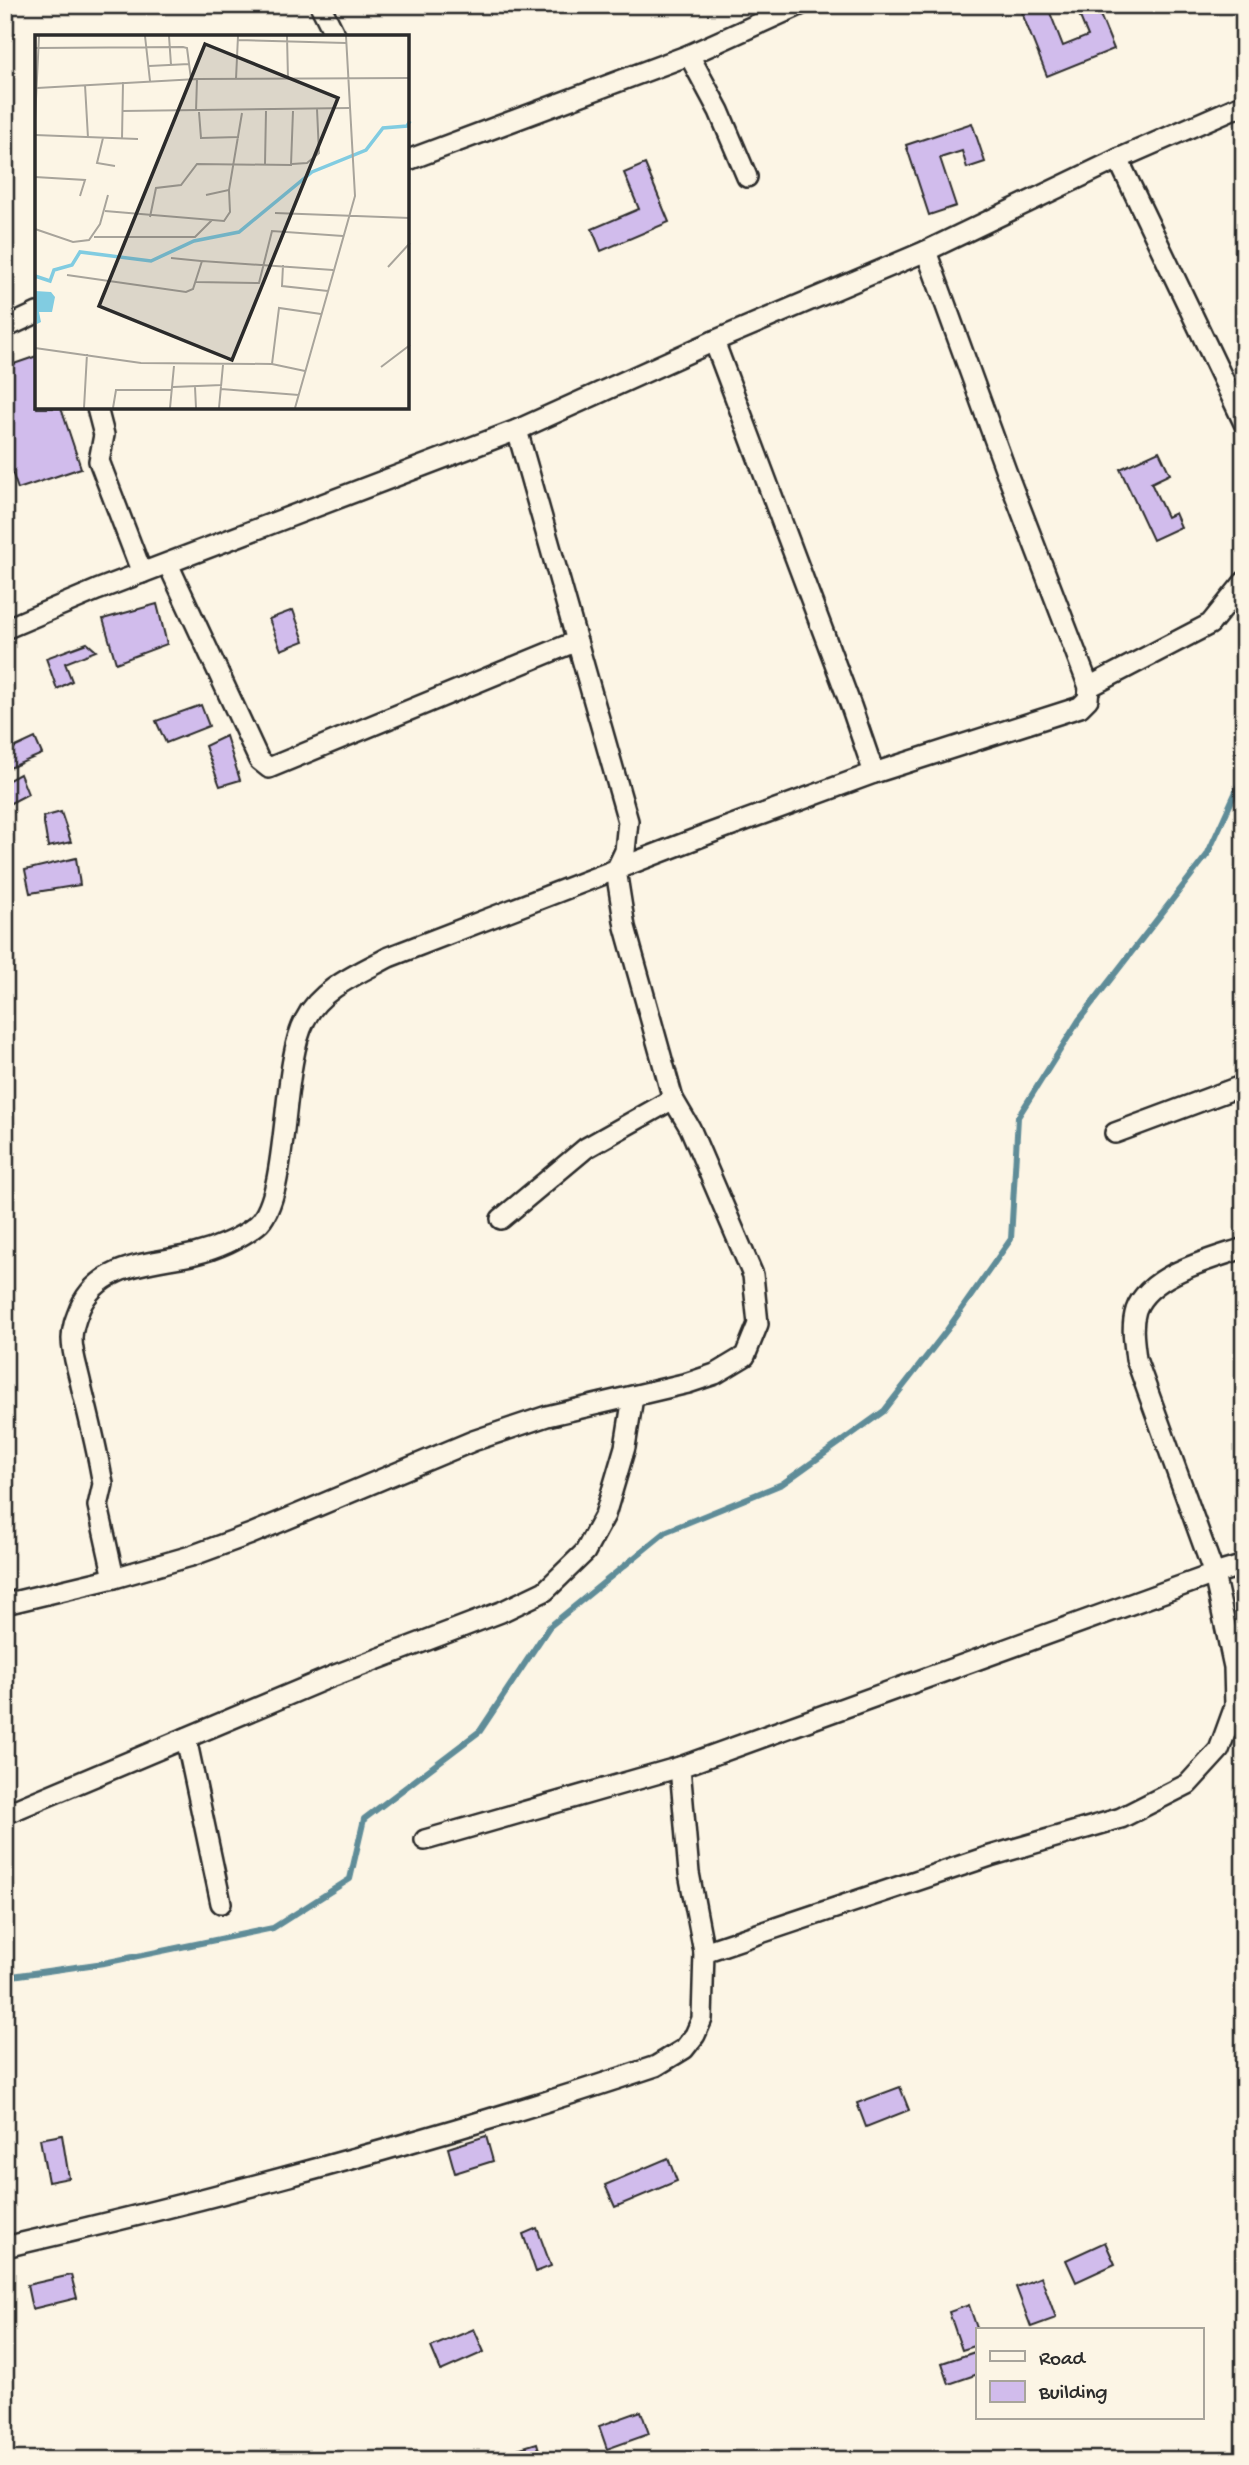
<svg xmlns="http://www.w3.org/2000/svg" width="1249" height="2465" font-family="'Gochi Hand',sans-serif">
	<rect width="100%" height="100%" fill="#fcf5e5"/>
	<filter id="ink" filterUnits="userSpaceOnUse"><feTurbulence type="fractalNoise" baseFrequency=".0143" numOctaves="2"/><feDisplacementMap in="SourceGraphic" scale="14" xChannelSelector="R" yChannelSelector="G"/><feConvolveMatrix kernelMatrix="1 2 1 2 8 2 1 2 1" color-interpolation-filters="sRGB"/></filter>
	<g filter="url(#ink)">
		<g fill="none" stroke-linecap="round" stroke-linejoin="round">
			<polyline stroke="#5f8c98" stroke-width="6" points="5,1977 104,1963 273,1928 350,1879 364,1819 480,1731 549,1627 667,1531 782,1484 884,1411 947,1330 1011,1239 1018,1117 1079,1020 1207,855 1244,774"/>
		</g>
		<g fill="#d1bcec" stroke="#2b2b2b" stroke-width="2">
			<polygon points="1041,5 1047,5 1063,46 1088,36 1075,5 1096,5 1114,49 1047,76 1022,13"/>
			<polygon points="972,123 985,162 967,168 962,151 940,158 956,206 929,215 906,145"/>
			<polygon points="645,164 669,222 601,251 592,229 639,209 624,173"/>
			<polygon points="37,356 37,408 61,408 81,468 18,489 5,452 5,367"/>
			<polygon points="1159,451 1170,474 1151,483 1167,517 1175,513 1181,527 1153,540 1120,469"/>
			<polygon points="157,604 167,644 116,663 103,619"/>
			<polygon points="293,610 304,641 281,650 269,619"/>
			<polygon points="87,643 96,651 65,663 72,681 57,689 46,658"/>
			<polygon points="201,705 209,726 166,743 156,721"/>
			<polygon points="226,736 240,780 220,786 205,746"/>
			<polygon points="35,738 42,754 5,770 5,752"/>
			<polygon points="20,774 28,794 5,806 5,782"/>
			<polygon points="61,812 71,842 48,847 43,817"/>
			<polygon points="76,858 80,885 30,893 25,870"/>
			<polygon points="900,2087 909,2110 866,2127 857,2103"/>
			<polygon points="62,2135 69,2178 48,2182 40,2139"/>
			<polygon points="486,2136 493,2161 455,2173 448,2148"/>
			<polygon points="668,2158 677,2181 615,2207 605,2185"/>
			<polygon points="537,2228 551,2266 536,2272 523,2234"/>
			<polygon points="1105,2242 1115,2264 1076,2282 1066,2260"/>
			<polygon points="71,2275 77,2298 32,2309 27,2285"/>
			<polygon points="1041,2277 1056,2318 1031,2327 1016,2287"/>
			<polygon points="969,2305 978,2331 978,2345 962,2350 949,2312"/>
			<polygon points="474,2329 484,2352 441,2371 431,2347"/>
			<polygon points="978,2351 978,2374 949,2384 942,2363"/>
			<polygon points="641,2411 649,2434 607,2449 599,2426"/>
			<polygon points="537,2443 542,2460 498,2460 497,2455"/>
		</g>
		<g fill="none" stroke-linecap="round" stroke-linejoin="round">
			<defs>
				<g id="minor">
					<polyline points="320,5 336,37"/>
					<polyline points="689,55 719,111 747,177"/>
					<polyline points="1118,159 1244,423"/>
					<polyline points="408,160 689,55 800,5"/>
					<polyline points="5,328 37,313"/>
					<polyline points="714,341 851,706 874,773"/>
					<polyline points="97,408 104,435 99,461 142,573"/>
					<polyline points="168,564 259,760 269,768 577,641"/>
					<polyline points="5,629 97,590 517,430 714,341 926,251 1118,159 1244,104"/>
					<polyline points="1089,687 1210,624 1244,582"/>
					<polyline points="1115,1133 1244,1085"/>
					<polyline points="501,1219 586,1148 673,1099 625,927 616,870 625,851 628,821 517,430"/>
					<path d="M 114,1578 L 98,1506 L 103,1484 L 100,1468 C 95,1441 88,1413 81,1385 C 78,1370 72,1354 72,1339 C 72,1327 76,1318 80,1308 C 100,1262 154,1264 195,1254 C 216,1249 241,1238 257,1225 C 290,1198 280,1067 305,1020 C 321,988 360,973 389,957 L 708,834 L 874,773 L 1080,707 L 1088,699 L 1089,687 L 1006,471 L 926,251"/>
					<polyline points="5,1604 114,1578 191,1556 251,1534 473,1441 547,1416 688,1383 715,1374 745,1356 758,1324 753,1275 690,1128 673,1099"/>
					<polyline points="186,1738 221,1903"/>
					<polyline points="5,1814 333,1676 501,1612 545,1591 585,1552 605,1515 625,1447 633,1397"/>
					<polyline points="425,1840 680,1767"/>
					<path d="M 704,1952 L 990,1856 L 1121,1818 L 1188,1784 L 1219,1750 L 1235,1706 L 1234,1667 L 1214,1574 L 1136,1359 C 1134,1342 1131,1326 1136,1310 C 1149,1274 1212,1259 1244,1248"/>
					<path d="M 5,2247 C 225,2196 442,2138 656,2066 L 684,2049 L 695,2035 L 702,2019 L 704,1952 L 689,1873 L 680,1767 L 1214,1574 L 1244,1565"/>
				</g>
			</defs>
			<use href="#minor" stroke="#2b2b2b" stroke-width="24"/>
			<use href="#minor" stroke="#fcf5e5" stroke-width="19"/>
		</g>
	</g>
	<g transform="translate(35 35)">
		<rect width="374" height="374" fill="#fcf5e5"/>
		<path d="M 0,256 L 16,257 L 20,262 L 17,277 L 4,277 L 6,287 L 2,289 Z" fill="#81cce1"/>
		<path fill="none" stroke="#81cce1" stroke-width="3.5" d="M 0,241 L 15,246 L 19,235 L 37,230 L 45,217 L 116,226 L 159,206 L 204,197 L 277,137 L 331,115 L 348,93 L 372,91 L 375,86"/>
		<path fill="none" stroke="#a8a49b" stroke-width="2" d="M 110,1 L 115,46M 134,1 L 136,30M 252,1 L 253,44M 203,5 L 311,8M 0,13 L 148,12 L 152,13 L 156,44M 114,31 L 154,29M 201,44 L 203,1M 50,50 L 53,103M 2,53 L 162,44 L 375,43M 87,76 L 314,73M 161,76 L 162,44M 164,77 L 166,103 L 204,102M 0,85 L 4,1M 0,100 L 103,104M 68,103 L 62,128 L 80,131M 87,104 L 88,47M 230,129 L 231,76M 257,129 L 272,128 L 284,118 L 282,74M 0,142 L 50,145 L 45,161M 171,160 L 194,155 L 207,78M 70,176 L 189,186 L 195,177 L 194,155M 240,178 L 375,183M 115,182 L 121,153 L 146,150 L 162,129 L 256,130 L 258,76M 0,194 L 38,207 L 54,205 L 65,189 L 73,160M 59,202 L 160,202 L 177,185M 136,223 L 166,226M 248,230 L 247,251 L 293,256M 353,232 L 375,208M 32,240 L 151,257 L 158,254 L 167,226 L 298,235M 161,247 L 224,248 L 237,196 L 308,201M 0,313 L 106,328 L 237,329 L 270,336M 237,329 L 244,273 L 286,279M 346,332 L 375,310M 138,352 L 187,350M 160,352 L 161,373M 186,354 L 264,360M 49,373 L 52,319M 78,373 L 81,355 L 136,355M 135,373 L 139,331M 184,373 L 188,330M 260,373 L 320,161 L 311,1"/>
		<path fill="#2b2b2b" fill-opacity="0.15" stroke="#2b2b2b" stroke-width="3.5" d="M 170,9 L 303,63 L 197,325 L 64,271 Z"/>
		<rect width="374" height="374" fill="none" stroke="#2b2b2b" stroke-width="3.5"/>
	</g>
	<rect width="1249" height="2465" fill="none" stroke="#fcf5e5" stroke-width="28"/>
	<rect x="14" y="14" width="1221" height="2437" fill="none" stroke="#2b2b2b" stroke-width="2.5" filter="url(#ink)"/>
	<rect x="976" y="2328" width="228" height="91" fill="#fcf5e5" stroke="#a8a49b" stroke-width="2"/>
	<rect x="990" y="2351" width="35" height="10" fill="#fcf5e5" stroke="#a8a49b" stroke-width="2"/>
	<text x="1039" y="2364" font-size="21" fill="#2b2b2b">Road</text>
	<rect x="990" y="2381" width="35" height="21" fill="#d1bcec" stroke="#a8a49b" stroke-width="2"/>
	<text x="1039" y="2398" font-size="21" fill="#2b2b2b">Building</text>
</svg>
